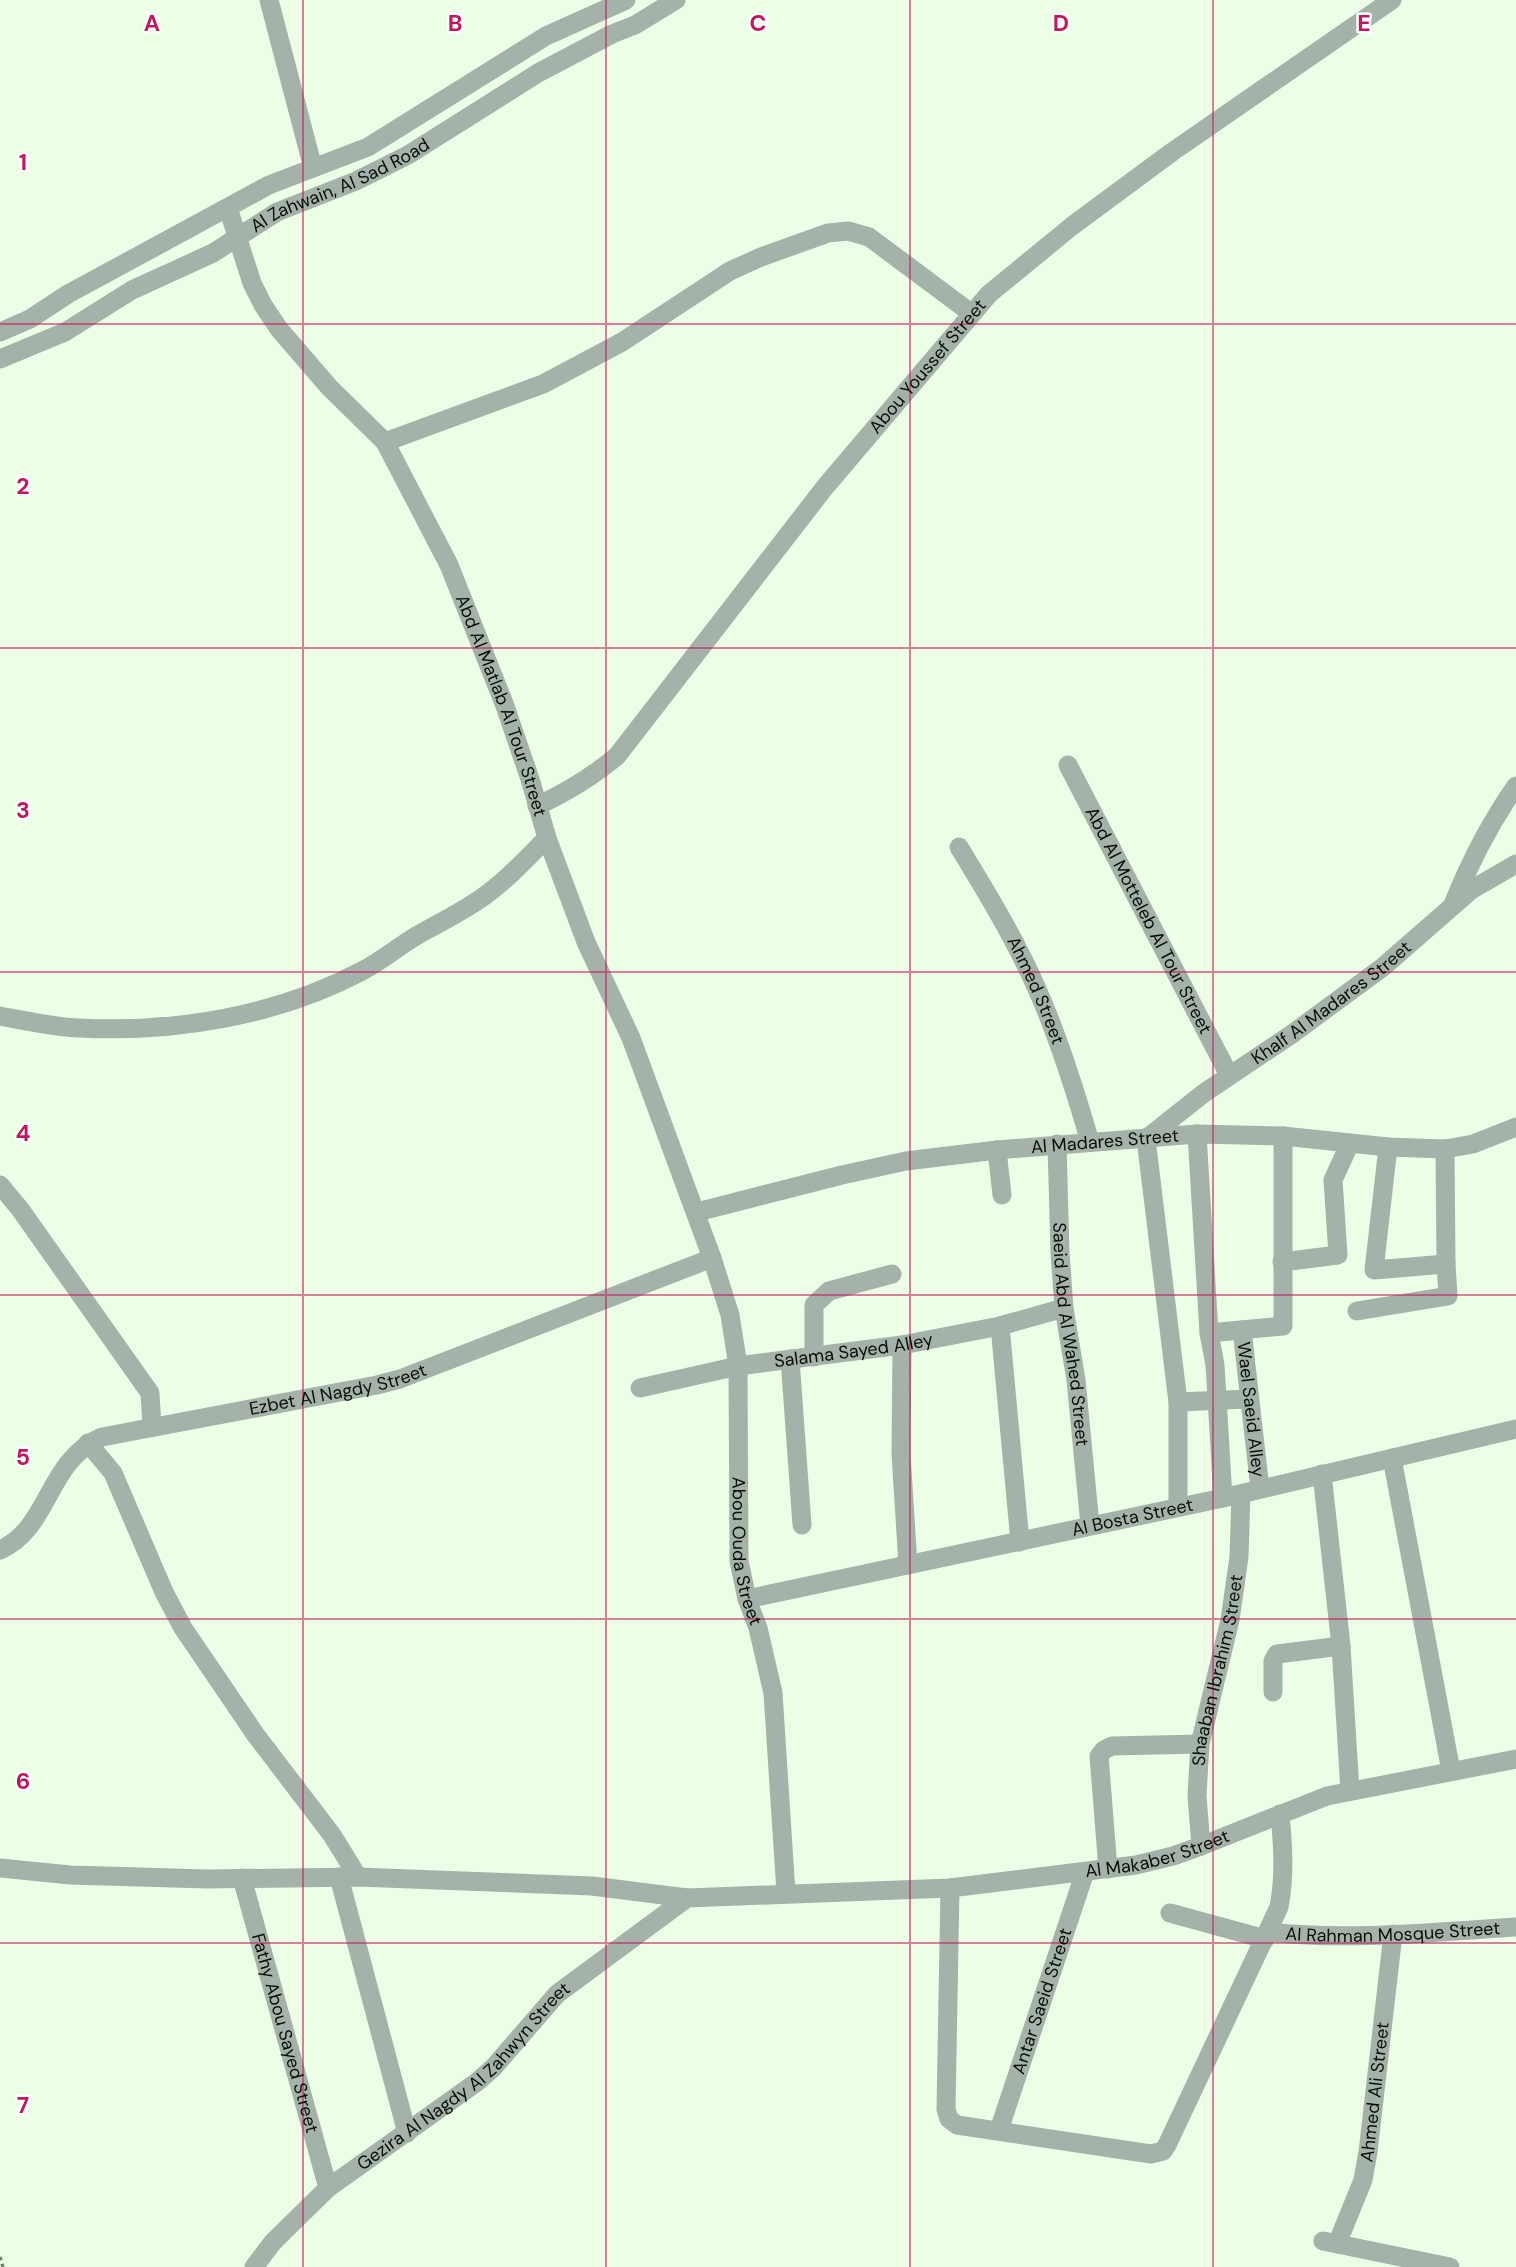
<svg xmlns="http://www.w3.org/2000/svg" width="1516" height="2267" font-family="'DM Sans',sans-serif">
	<rect width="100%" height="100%" fill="#edfee7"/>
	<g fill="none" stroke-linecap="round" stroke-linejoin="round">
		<polyline stroke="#758172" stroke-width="3.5" stroke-dasharray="3.5 3.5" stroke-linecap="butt" points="0,2257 3,2267"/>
		<g stroke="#a4b2a9" stroke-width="19">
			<polyline points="269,0 313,168"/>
			<path id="s1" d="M 228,208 L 252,283 L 263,305 L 279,329 L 329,387 L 385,442 L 449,565 L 505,706 L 530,779 L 547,838 L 586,942 L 631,1038 L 712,1258 L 730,1315 L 738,1366 L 739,1561 L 747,1599 L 758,1628 L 773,1693 L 786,1893"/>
			<polyline points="0,332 30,319 68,294 269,185 368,147 546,36 626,0"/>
			<path id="s2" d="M 0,359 L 65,332 L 132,290 L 213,253 L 277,212 L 356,181 L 408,155 L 538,73 L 612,34 L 635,25 L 676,0"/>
			<polyline points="385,442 543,384 622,342 730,271 761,257 828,233 848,231 869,237 971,313"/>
			<path id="s3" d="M 1068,765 L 1229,1075"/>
			<path id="s4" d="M 537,806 C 567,792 592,777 617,756 L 825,487 L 989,294 L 1072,226 L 1172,152 L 1392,0"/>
			<path id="s5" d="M 959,847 C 987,893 1015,939 1037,989 C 1059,1038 1075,1090 1090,1142"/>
			<path d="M 1454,902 C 1471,860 1490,823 1516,786"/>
			<path d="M 0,1016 C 26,1021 53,1027 79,1028 C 175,1033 277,1016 362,971 C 381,961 398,947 416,936 C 437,924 460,913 480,899 C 505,882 526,859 547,838"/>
			<polyline points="1197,1134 1209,1333 1215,1365 1223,1498"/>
			<path id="s6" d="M 1057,1144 L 1060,1253 L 1064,1308 L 1076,1380 L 1090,1525"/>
			<polyline points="1388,1147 1374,1270 1446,1264"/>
			<polyline points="997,1150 1002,1195"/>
			<polyline points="0,1185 20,1209 150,1393 152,1427"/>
			<path id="s7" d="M 697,1212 L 842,1175 L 906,1161 L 997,1150 L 1197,1134 L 1283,1136 L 1388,1147 L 1445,1149 L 1473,1144 L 1516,1127"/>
			<polyline points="1282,1262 1338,1255 1333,1180 1350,1143"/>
			<polyline points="1357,1311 1448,1296 1446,1264 1445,1149"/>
			<polyline points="1000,1326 1020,1542"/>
			<path id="s8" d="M 1242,1330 L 1260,1489"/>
			<polyline points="1209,1333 1283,1326 1283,1136"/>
			<polyline points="902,1345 901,1454 908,1565"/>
			<polyline points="814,1357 814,1305 829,1291 892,1274"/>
			<polyline points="790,1359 802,1525"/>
			<path id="s9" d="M 640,1388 L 738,1366 L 902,1345 L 1000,1326 L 1064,1308"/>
			<polyline points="1178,1402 1249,1399"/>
			<polyline points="88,1443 113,1473 164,1592 183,1628 255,1734 332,1835 358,1877"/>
			<polyline points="1392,1458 1451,1771"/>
			<polyline points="1322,1474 1341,1646 1350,1791"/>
			<path id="s10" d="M 1178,1507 L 1178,1402 L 1146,1139 L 1204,1093 L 1292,1034 L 1383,967 L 1471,890 L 1516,864"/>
			<path id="s11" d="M 0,1550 C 51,1527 46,1461 102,1437 L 377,1385 L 400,1379 L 712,1258"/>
			<path id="s12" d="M 747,1599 L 1223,1498 L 1516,1429"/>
			<polyline points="1273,1692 1273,1661 1277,1654 1341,1646"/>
			<path id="s13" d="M 1201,1846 L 1197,1796 L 1200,1744 L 1230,1620 L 1239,1557 L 1241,1494"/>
			<path id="s14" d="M 0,1868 L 70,1875 L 208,1879 L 358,1877 L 592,1886 L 687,1898 L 950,1888 L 1136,1865 L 1173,1856 L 1201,1846 L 1327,1796 L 1516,1759"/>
			<polyline points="1108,1869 1099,1756 1104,1750 1112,1746 1200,1744"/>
			<polyline points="339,1877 407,2133"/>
			<path id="s15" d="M 242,1878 L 328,2188"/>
			<path d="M 950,1888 L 946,2109 L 949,2119 L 957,2125 L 1151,2154 L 1163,2151 L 1167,2145 L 1279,1907 C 1285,1876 1283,1846 1280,1814"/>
			<polyline points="1170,1913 1265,1939"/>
			<path id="s16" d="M 1269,1932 C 1351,1941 1434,1932 1516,1927"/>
			<path id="s17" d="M 999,2130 L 1085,1872"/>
			<polyline points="1323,2241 1450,2267"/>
			<path id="s18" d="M 1337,2244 L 1363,2180 L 1368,2152 L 1393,1934"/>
			<path id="s19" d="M 254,2267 L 273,2242 L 328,2188 L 477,2082 L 493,2068 L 557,1994 L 687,1898"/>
		</g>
	</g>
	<path fill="none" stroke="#c2185b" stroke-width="2" stroke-opacity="0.55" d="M 303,0 L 303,2267M 606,0 L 606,2267M 910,0 L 910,2267M 1213,0 L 1213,2267M 0,324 L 1516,324M 0,648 L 1516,648M 0,972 L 1516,972M 0,1295 L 1516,1295M 0,1619 L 1516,1619M 0,1943 L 1516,1943"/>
	<g text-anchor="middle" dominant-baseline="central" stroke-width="5" stroke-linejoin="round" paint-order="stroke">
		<g font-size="18" fill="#080e06" stroke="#fff">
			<text stroke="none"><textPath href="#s2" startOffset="383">Al Zahwain, Al Sad Road</textPath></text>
			<text stroke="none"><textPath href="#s4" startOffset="593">Abou Youssef Street</textPath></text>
			<text stroke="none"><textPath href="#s1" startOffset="576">Abd Al Matlab Al Tour Street</textPath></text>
			<text stroke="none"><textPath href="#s3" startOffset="175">Abd Al Motteleb Al Tour Street</textPath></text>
			<text stroke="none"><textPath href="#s5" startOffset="163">Ahmed Street</textPath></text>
			<text stroke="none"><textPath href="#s10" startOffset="600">Khalf Al Madares Street</textPath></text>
			<text stroke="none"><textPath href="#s7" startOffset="415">Al Madares Street</textPath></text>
			<text stroke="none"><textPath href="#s6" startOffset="191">Saeid Abd Al Wahed Street</textPath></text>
			<text stroke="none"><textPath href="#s9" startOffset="217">Salama Sayed Alley</textPath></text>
			<text stroke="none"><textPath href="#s11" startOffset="396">Ezbet Al Nagdy Street</textPath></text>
			<text stroke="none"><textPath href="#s8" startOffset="80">Wael Saeid Alley</textPath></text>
			<text stroke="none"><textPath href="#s12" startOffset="394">Al Bosta Street</textPath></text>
			<text stroke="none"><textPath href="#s1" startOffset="1465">Abou Ouda Street</textPath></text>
			<text stroke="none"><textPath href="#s13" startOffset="178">Shaaban Ibrahim Street</textPath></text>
			<text stroke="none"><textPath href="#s14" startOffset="1162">Al Makaber Street</textPath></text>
			<text stroke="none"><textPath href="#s16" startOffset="124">Al Rahman Mosque Street</textPath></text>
			<text stroke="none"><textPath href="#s17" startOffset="136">Antar Saeid Street</textPath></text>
			<text stroke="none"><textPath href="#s15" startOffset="161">Fathy Abou Sayed Street</textPath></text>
			<text stroke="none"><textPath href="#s19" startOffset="285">Gezira Al Nagdy Al Zahwyn Street</textPath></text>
			<text stroke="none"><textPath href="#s18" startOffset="158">Ahmed Ali Street</textPath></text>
		</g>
	</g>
	<g font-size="23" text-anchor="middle" font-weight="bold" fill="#c2185b" stroke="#fff" stroke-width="5" stroke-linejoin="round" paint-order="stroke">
		<text x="152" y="31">A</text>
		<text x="455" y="31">B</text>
		<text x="758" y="31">C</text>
		<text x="1061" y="31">D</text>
		<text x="1364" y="31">E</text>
		<text x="23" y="170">1</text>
		<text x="23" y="494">2</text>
		<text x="23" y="818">3</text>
		<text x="23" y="1141">4</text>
		<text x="23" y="1465">5</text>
		<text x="23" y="1789">6</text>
		<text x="23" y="2113">7</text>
	</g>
</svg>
